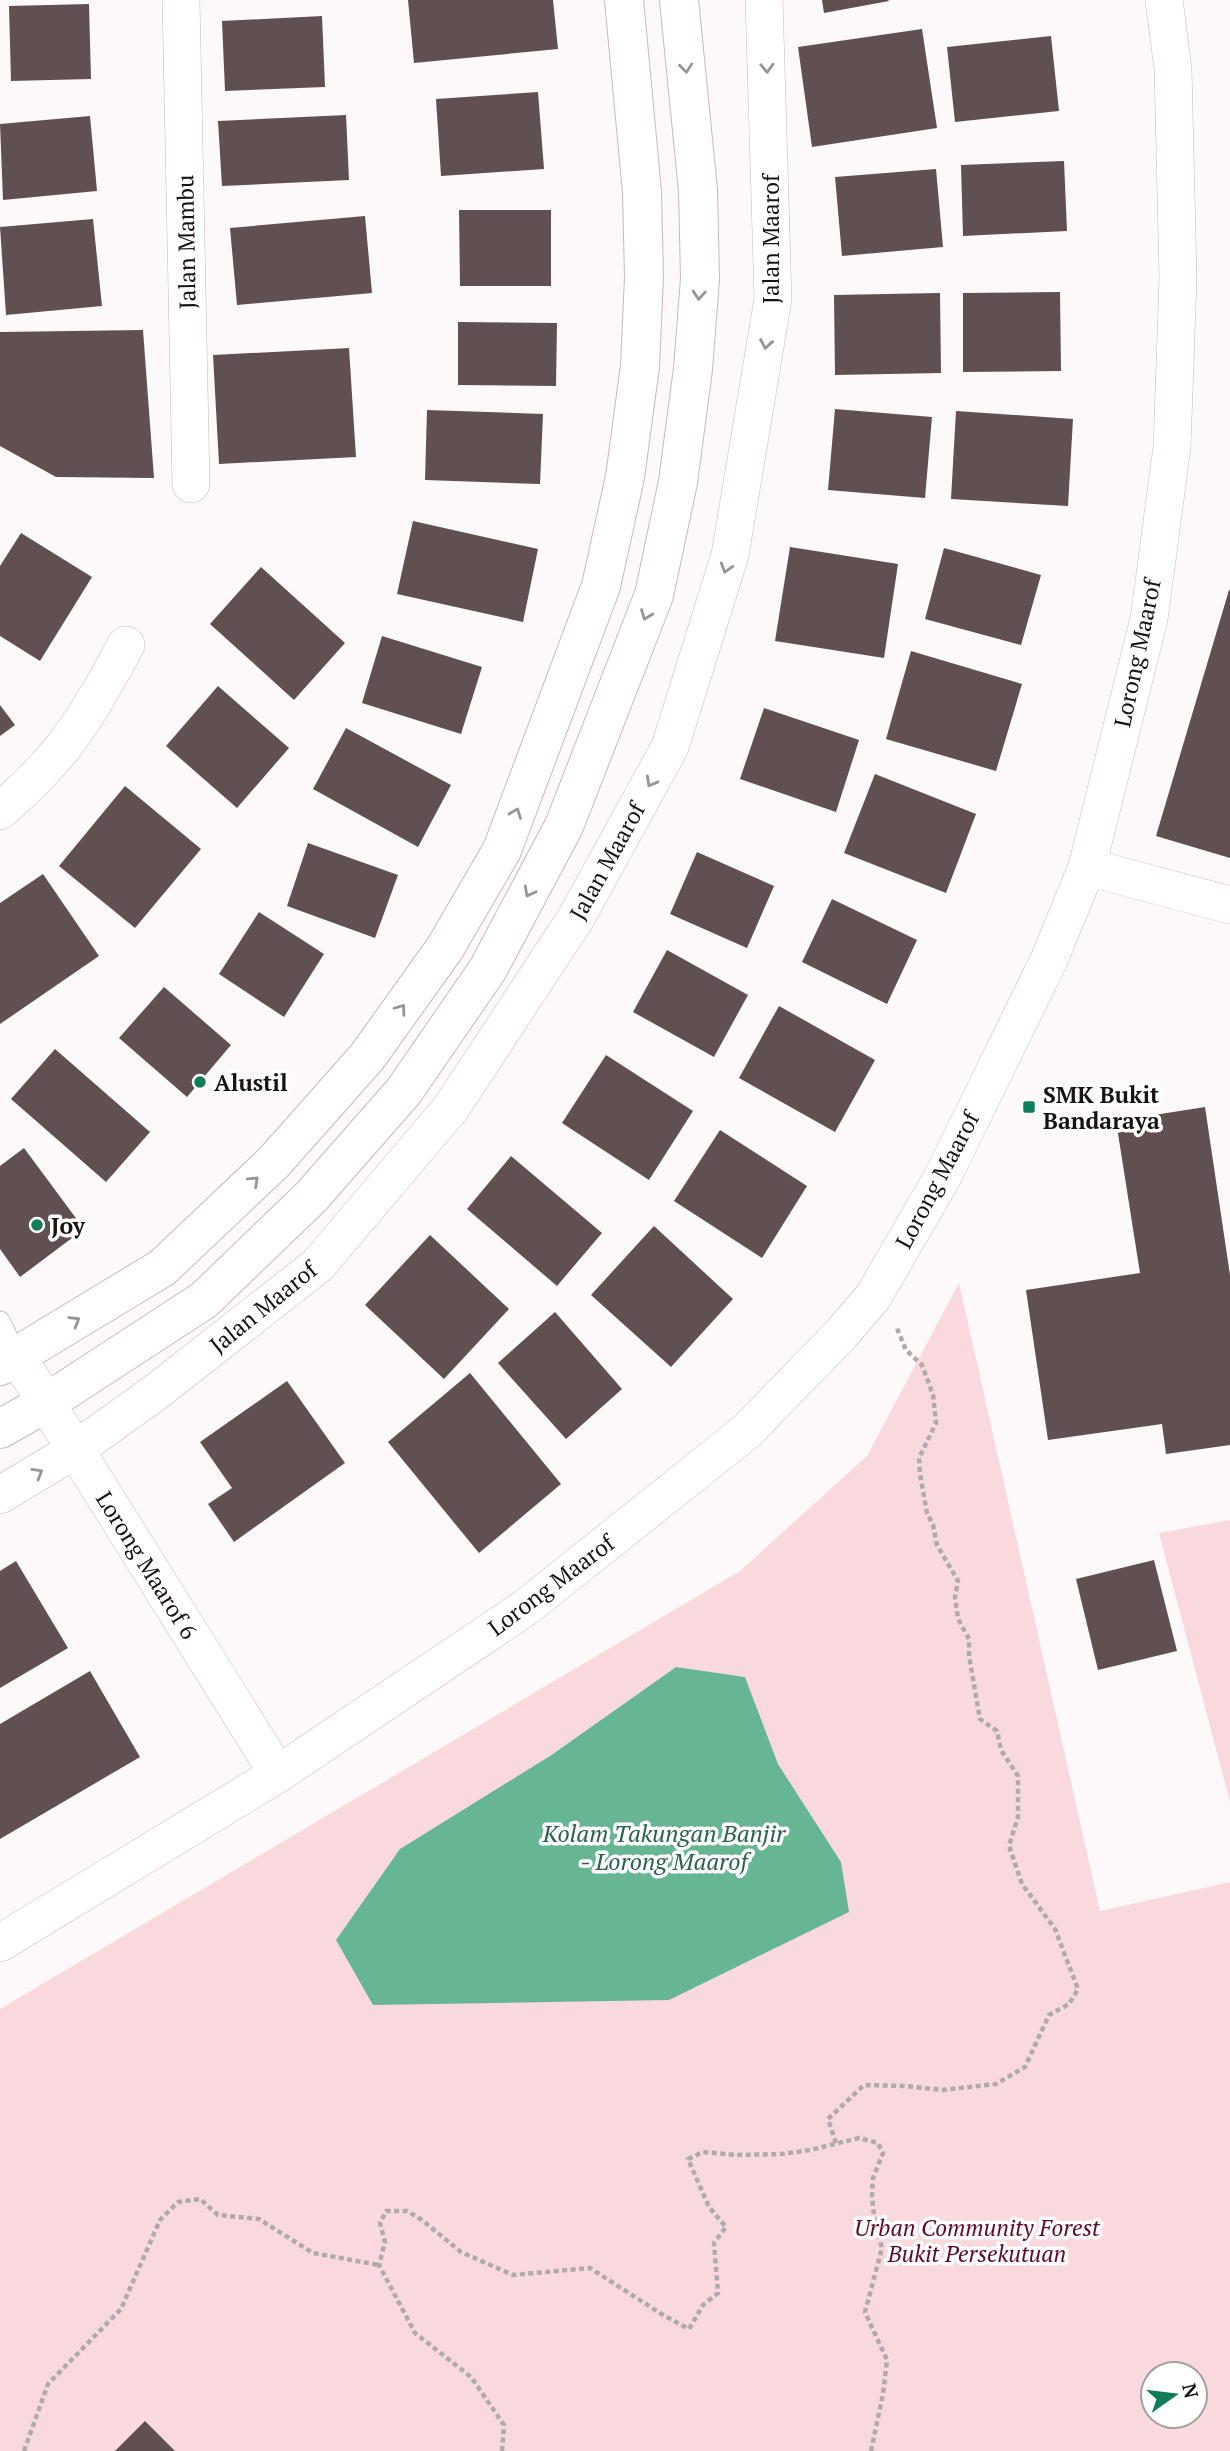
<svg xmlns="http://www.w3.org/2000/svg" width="1230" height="2451" font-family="'PT Serif',serif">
	<rect width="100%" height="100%" fill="#fdf9fa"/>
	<g fill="#f9d9dd" fill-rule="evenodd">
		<path d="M 959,1283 L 1100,1911 L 1230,1882 L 1230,2451 L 0,2451 L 0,2009 L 740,1571 L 867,1456 ZM 676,1667 L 745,1677 L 778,1764 L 841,1862 L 550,1756 ZM 1153,2374 L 1195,2374 L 1195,2416 L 1153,2416 Z"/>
		<polygon points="1230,1520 1230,1802 1159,1533"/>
	</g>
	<polygon fill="#67b693" points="676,1667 745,1677 778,1764 841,1862 849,1912 669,2000 373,2005 336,1940 400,1849 550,1756"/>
	<g fill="#615052">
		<polygon points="408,0 553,0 558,49 414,63"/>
		<polygon points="822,0 888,0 889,1 824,13"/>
		<polygon points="89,4 91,79 11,81 9,6"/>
		<polygon points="322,16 325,87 225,91 222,21"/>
		<polygon points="922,29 937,128 812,147 798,47"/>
		<polygon points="1051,36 1059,111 955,122 947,47"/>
		<polygon points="538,92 544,169 441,176 436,99"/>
		<polygon points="346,115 349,180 222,186 218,121"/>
		<polygon points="90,116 97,191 3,200 0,124"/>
		<polygon points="1064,161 1067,231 963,236 961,165"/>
		<polygon points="936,169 943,247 842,256 835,177"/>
		<polygon points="459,210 551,210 551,286 460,286"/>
		<polygon points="365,216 372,293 237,305 230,228"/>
		<polygon points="93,219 102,306 6,315 0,227"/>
		<polygon points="1060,292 1061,371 963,372 963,293"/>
		<polygon points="940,293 941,373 835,375 834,295"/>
		<polygon points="458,322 557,323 556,386 458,385"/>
		<polygon points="143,330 154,478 56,477 0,446 0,332"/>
		<polygon points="349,348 356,457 219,464 213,355"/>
		<polygon points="835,409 932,417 925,498 828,490"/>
		<polygon points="427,410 543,414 540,484 425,480"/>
		<polygon points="956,411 1073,419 1068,506 951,499"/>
		<polygon points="413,521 538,549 523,622 397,594"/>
		<polygon points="21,533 92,577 40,661 0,636 0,566"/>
		<polygon points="790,547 898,564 884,658 775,641"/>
		<polygon points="944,548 1041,575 1021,645 925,619"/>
		<polygon points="261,567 345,643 294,700 210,624"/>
		<polygon points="1229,590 1230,590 1230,858 1156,836"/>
		<polygon points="382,636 482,667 461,734 362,703"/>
		<polygon points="911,651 1022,684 996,771 886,739"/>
		<polygon points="218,686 289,748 237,808 166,746"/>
		<polygon points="0,705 15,725 0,736"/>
		<polygon points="764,708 859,740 836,812 740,779"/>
		<polygon points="346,728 451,785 418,847 313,789"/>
		<polygon points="875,774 976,814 946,893 844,853"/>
		<polygon points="125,786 201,849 135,928 59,866"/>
		<polygon points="308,843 398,875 375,938 287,906"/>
		<polygon points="697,852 774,886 747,948 670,914"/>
		<polygon points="43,874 99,956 0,1024 0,903"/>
		<polygon points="832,899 917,940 887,1004 802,962"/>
		<polygon points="259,912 324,954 284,1017 219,974"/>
		<polygon points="667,950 748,995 714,1057 633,1012"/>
		<polygon points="164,987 231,1045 187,1097 119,1038"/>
		<polygon points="779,1006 875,1060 835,1132 739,1078"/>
		<polygon points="55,1049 150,1132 106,1182 11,1099"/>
		<polygon points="606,1055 693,1111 649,1180 562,1123"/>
		<polygon points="1205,1107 1230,1275 1230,1445 1166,1454 1162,1424 1048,1440 1026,1290 1140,1273 1116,1121"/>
		<polygon points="720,1130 807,1186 762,1258 674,1201"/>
		<polygon points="24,1148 84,1229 20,1277 0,1249 0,1166"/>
		<polygon points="511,1156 602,1233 557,1286 467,1209"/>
		<polygon points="654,1226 733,1299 671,1367 591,1295"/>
		<polygon points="430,1235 509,1309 444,1379 365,1305"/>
		<polygon points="555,1312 622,1389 566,1439 498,1363"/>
		<polygon points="470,1373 561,1484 479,1553 388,1442"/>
		<polygon points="287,1381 345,1463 234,1542 208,1504 232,1488 200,1442"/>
		<polygon points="1154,1560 1177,1651 1098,1670 1076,1579"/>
		<polygon points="16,1561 68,1648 0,1688 0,1571"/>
		<polygon points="90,1671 140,1757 0,1839 0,1724"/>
		<polygon points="145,2421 175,2451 115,2451"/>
	</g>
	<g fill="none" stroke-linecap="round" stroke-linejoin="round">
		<defs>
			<polyline id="service" points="0,1321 17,1356"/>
			<g id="minor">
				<polyline points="181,0 191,484"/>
				<path d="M 0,811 C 24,790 48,767 67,742 C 90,711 108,678 126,645"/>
				<polyline points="1087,867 1230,905"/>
				<polyline points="17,1356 278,1774"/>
				<polyline points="0,1495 75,1450 156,1392 318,1265 451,1108 576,918 670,747 730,555 773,299 764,0"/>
				<polyline points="0,1943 278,1774 525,1608 747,1431 842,1333 873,1297 942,1178 1049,960 1087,867 1149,619 1172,447 1178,278 1173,69 1164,0"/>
			</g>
			<g id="secondary">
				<polyline points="0,1366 162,1268 274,1162 367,1057 445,948 502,850 601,586 625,477 640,366 644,277 642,192 624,0"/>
				<polyline points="0,1429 46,1403 204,1300 311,1197 404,1091 488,969 564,826 654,595 678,482 693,369 700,279 698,190 679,0"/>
			</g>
		</defs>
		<use href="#service" stroke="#ccb8bb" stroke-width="21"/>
		<use href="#minor" stroke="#ccb8bb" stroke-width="38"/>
		<use href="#secondary" stroke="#ccb8bb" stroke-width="40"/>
		<g stroke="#afaaab" stroke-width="4.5" stroke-dasharray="5 3.5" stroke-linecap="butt">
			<polyline points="836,2143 828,2119 864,2085 906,2086 942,2090 996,2084 1025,2067 1049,2015 1069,2004 1078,1989 1055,1929 1022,1884 1009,1846 1018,1817 1018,1776 1001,1750 997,1731 980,1719 969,1656 969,1639 958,1619 955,1597 958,1581 937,1545 933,1525 927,1513 920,1474 919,1458 936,1423 933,1395 922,1365 906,1350 896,1326"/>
			<polyline points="24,2451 48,2384 121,2309 160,2220 178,2202 200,2199 218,2215 259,2219 313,2253 379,2265"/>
			<polyline points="502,2451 504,2425 471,2377 415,2333 379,2265 385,2242 380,2223 386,2211 407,2211 422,2220 461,2252 513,2275 590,2268 663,2315 689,2329 703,2305 718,2293 714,2243 726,2227 709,2207 688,2159 703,2152 736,2155 782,2154 810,2150 859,2138 878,2143 883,2153 873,2178 872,2197 875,2224 882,2248 865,2312 887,2360 883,2394 871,2451"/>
		</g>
		<use href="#service" stroke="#fff" stroke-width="19"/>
		<use href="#minor" stroke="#fff" stroke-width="37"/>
		<use href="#secondary" stroke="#fff" stroke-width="38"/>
	</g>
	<defs><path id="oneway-chevron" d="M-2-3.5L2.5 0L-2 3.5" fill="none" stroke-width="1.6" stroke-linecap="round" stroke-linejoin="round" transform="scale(1.75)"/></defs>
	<g stroke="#989595">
		<use href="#oneway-chevron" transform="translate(686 68) rotate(84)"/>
		<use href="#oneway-chevron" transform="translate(767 68) rotate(88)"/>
		<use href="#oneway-chevron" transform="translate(699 295) rotate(94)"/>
		<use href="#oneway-chevron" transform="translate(766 344) rotate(100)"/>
		<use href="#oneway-chevron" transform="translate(726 568) rotate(107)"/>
		<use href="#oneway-chevron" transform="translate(646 615) rotate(111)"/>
		<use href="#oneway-chevron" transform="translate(651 782) rotate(119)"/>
		<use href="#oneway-chevron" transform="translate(516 813) rotate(-69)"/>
		<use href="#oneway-chevron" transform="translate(529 892) rotate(118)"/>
		<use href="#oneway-chevron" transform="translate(401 1009) rotate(-54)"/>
		<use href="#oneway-chevron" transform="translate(254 1181) rotate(-43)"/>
		<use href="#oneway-chevron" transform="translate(75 1321) rotate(-31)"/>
		<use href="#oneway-chevron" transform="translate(38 1473) rotate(-30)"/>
	</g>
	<g fill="#0f7d59" stroke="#fff" stroke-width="2.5">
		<circle cx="200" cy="1082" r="7"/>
		<rect x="1022" y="1100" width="14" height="14" rx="3.5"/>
		<circle cx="37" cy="1225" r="7"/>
	</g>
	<g text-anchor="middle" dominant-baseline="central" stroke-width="7" stroke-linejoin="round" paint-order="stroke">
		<g font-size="23" fill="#1a1314" stroke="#fff">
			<text transform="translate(770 239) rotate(-90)">Jalan Maarof</text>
			<text transform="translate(186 242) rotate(-91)">Jalan Mambu</text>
			<text transform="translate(1137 653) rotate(-78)">Lorong Maarof</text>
			<text transform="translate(607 861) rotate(-61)">Jalan Maarof</text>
			<text transform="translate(937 1180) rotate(-62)">Lorong Maarof</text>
			<text transform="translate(263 1307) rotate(-39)">Jalan Maarof</text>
			<text transform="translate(147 1565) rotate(58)">Lorong Maarof 6</text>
			<text transform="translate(551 1585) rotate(-37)">Lorong Maarof</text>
		</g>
		<g font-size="23" font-weight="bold" fill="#1a1314" stroke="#fff" text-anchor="start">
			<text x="214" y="1082">Alustil</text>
			<text x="1043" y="1094">SMK Bukit<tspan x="1043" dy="26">Bandaraya</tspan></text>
			<text x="51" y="1225">Joy</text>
		</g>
		<g font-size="23" font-style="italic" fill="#630726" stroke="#fff">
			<text x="977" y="2227">Urban Community Forest<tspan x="977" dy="26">Bukit Persekutuan</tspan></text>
		</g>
		<g font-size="24" font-style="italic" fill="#28634b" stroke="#fff">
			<text x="664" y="1833">Kolam Takungan Banjir<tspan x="664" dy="28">- Lorong Maarof</tspan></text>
		</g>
	</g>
	<g transform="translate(1174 2395) rotate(76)"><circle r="33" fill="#ffffff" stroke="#a3a1a1" stroke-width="2"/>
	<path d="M0-5L12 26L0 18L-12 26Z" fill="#0f7d59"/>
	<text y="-10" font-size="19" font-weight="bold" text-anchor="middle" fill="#1a1314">N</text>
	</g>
</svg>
